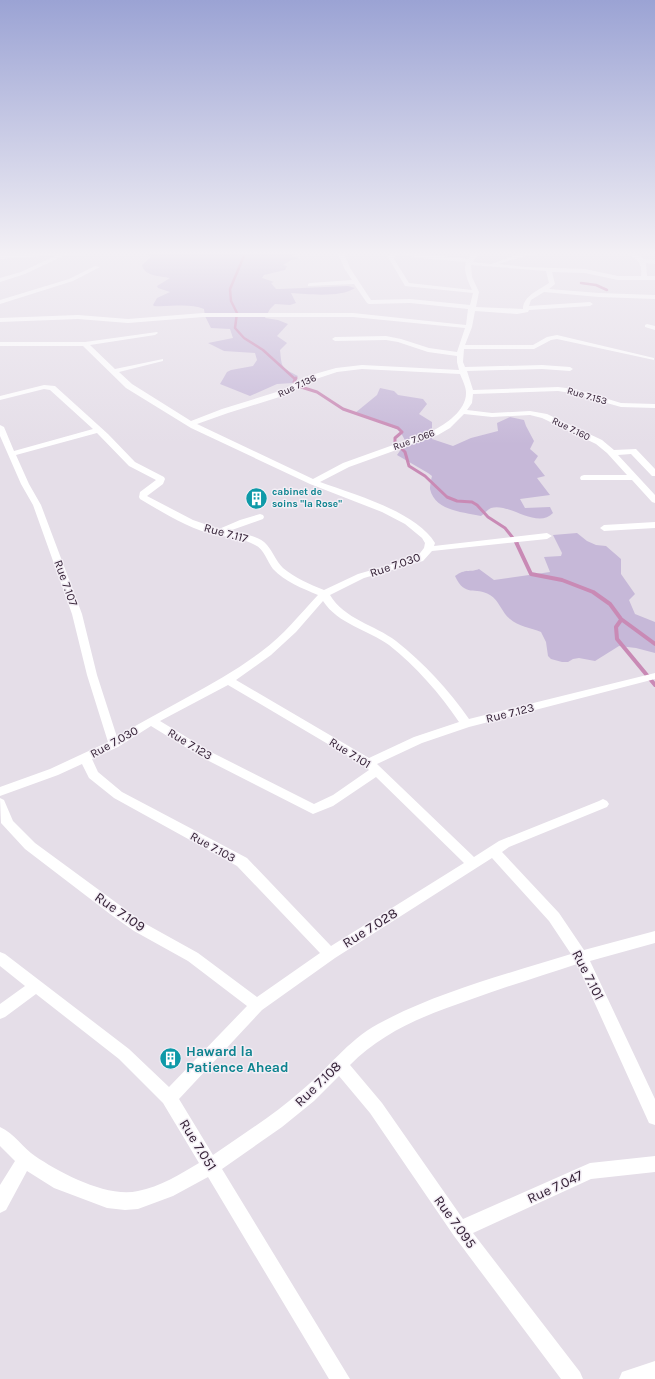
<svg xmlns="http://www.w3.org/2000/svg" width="655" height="1379" font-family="Karla,sans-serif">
	<rect width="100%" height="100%" fill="#e5dee8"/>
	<g fill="#c6b8d8">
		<path d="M 142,251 L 301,251 L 293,256 L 299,259 L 291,260 L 283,265 L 287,266 L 285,270 L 264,275 L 262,278 L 274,282 L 271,283 L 276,289 L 279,289 L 348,286 L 355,288 C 340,298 308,294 291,293 L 296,303 L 290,305 L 275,304 L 270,309 L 265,318 L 278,320 L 288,324 L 277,336 L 287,343 L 280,350 C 282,369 281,367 298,376 L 293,383 L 277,384 L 250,396 L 220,384 L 227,372 L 231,370 L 253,366 L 257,360 L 255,353 L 224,351 L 208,343 L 233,338 L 230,329 L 211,328 L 205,316 L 204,309 C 190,303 170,307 154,306 L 153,305 L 157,298 L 170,292 L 158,288 L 157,286 L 170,278 C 160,276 144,276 142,265 L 151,257 Z"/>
		<path d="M 380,388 L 394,391 L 398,395 L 423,399 L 427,404 L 419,414 L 432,422 L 432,439 L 453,446 L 471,438 L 498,431 L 497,423 L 510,417 L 524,420 L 526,426 L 534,441 L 530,449 L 538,456 L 534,462 L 545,476 L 537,478 L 550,495 L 520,499 L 525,508 L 550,507 L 553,513 C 537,530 509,502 491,508 C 487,510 484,514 481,516 C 463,512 435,511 430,489 C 430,486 431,480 432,476 L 428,473 L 397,455 L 406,442 L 401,433 L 397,429 L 355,413 L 377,395 Z"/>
		<path d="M 577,533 L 587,541 L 596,545 L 606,546 L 621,559 L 621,574 L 635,594 L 629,600 L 635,614 L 655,622 L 655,653 L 636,648 L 619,646 L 595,661 L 579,658 L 573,659 L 568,662 L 562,662 L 551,659 L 548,656 L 546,642 L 541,632 C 531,628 518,626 510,619 C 502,613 499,600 490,595 C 475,586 465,598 455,576 C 466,568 469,573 479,569 L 494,580 L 550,572 L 544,557 L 561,556 L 562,553 L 553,535 Z"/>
	</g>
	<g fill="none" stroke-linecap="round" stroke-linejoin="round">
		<g stroke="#c98ab5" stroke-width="2.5">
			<polyline points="249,251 244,256 230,289 231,301 237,313 235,328 244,338 263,350 295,379"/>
			<polyline points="581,283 596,285 607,290"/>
		</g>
		<polyline stroke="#c98ab5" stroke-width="3" points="296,378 294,382 301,387 317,392 343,409 398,428 402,432 395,438 395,442 405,452 409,466 425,476 447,497 457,501 472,502 477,505 488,517 505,528 517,543"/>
		<g stroke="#c98ab5" stroke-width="4">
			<polyline points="516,542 531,574 562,580 593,592 610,604 621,619 655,644"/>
			<polyline points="621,620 616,627 617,639 655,685"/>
		</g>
		<g fill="#fff" fill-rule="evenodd">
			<polygon points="76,251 107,251 104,253 65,255 25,274 0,282 0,278 21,272 57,255 0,259 0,255"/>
			<path d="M 337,251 L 343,251 L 350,268 L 371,300 L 410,299 L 470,305 L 473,293 L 405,286 L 388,257 L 393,251 L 469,259 L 474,251 L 480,251 L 473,262 L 491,264 L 528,251 L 551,251 L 548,253 L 529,255 L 498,264 L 525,267 L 585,269 L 618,276 L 641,276 C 643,261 635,259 625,251 L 632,251 L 644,259 L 655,260 L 655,264 L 646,263 L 647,276 L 655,276 L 655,280 L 618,280 L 585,273 L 552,272 L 555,284 L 549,289 L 599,293 L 655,295 L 655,299 L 599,297 L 544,292 L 531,300 L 529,306 L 590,302 L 593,304 L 590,306 L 529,310 L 528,312 L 517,314 L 475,311 L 472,327 L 465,345 L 533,345 L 547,337 L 557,335 L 654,358 L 654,360 L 557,339 L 551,340 L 534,349 L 464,349 L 463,362 L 465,367 L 542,365 L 570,367 L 573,369 L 570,371 L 542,369 L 467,371 L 473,390 L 558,387 L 575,389 L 621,403 L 655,404 L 655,408 L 621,407 L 571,393 L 558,391 L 473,394 L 472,403 L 467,410 L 492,413 L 530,411 L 547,414 L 602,440 L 614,450 L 636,449 L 655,469 L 655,476 L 652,476 L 631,454 L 618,455 L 655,495 L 655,503 L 652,502 L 632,480 L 581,480 L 580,478 L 581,476 L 584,475 L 627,475 L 607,453 L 596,444 L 542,418 L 530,415 L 492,417 L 464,414 L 450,428 L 438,435 L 349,467 L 320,482 C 353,494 417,512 435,543 L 434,546 L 547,533 L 552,536 L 547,539 L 432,551 L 423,561 L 364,578 L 330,595 C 344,619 375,625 396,641 C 424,663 449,690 469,719 L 655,673 L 655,679 L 469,727 L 422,743 L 377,764 L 474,857 L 499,841 L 599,801 L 603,799 L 607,801 L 609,804 L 607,807 L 509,847 L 502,852 L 559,913 L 584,950 L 655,931 L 655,943 L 590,961 L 655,1099 L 655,1125 L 649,1123 L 577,964 C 542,976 507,986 472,999 C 428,1014 383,1031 350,1065 L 382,1103 L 463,1219 L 590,1163 L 655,1156 L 655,1172 L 591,1179 L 473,1233 L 580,1372 L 583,1379 L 561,1379 L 454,1236 L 370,1113 L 339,1076 L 314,1101 L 282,1127 L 222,1169 L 350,1379 L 329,1379 L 208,1177 L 173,1196 L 138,1209 L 125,1210 L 107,1208 L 54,1188 L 27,1171 L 6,1210 L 0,1213 L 0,1185 L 15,1161 L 0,1146 L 0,1127 C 14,1133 23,1148 35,1156 C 60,1173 107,1198 138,1191 C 160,1187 180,1174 199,1163 L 163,1103 L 119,1059 L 36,994 L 5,1017 L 0,1019 L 0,1004 L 25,986 L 0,966 L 0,952 L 5,954 L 129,1049 L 169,1087 L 247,1006 L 188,961 L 134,931 L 110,914 L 25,849 L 1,823 L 0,798 L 4,800 L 13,821 L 35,843 L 144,923 L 198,953 L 257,997 L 320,953 L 237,866 L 114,798 L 89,778 L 82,764 L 58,775 L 0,796 L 0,787 L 50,769 L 108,742 L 87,675 L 72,614 L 33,505 L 21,484 L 0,436 L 0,425 L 4,427 L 14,451 L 93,429 L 50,390 L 44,389 L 0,400 L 0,396 L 44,385 L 55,386 L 108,434 L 135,462 L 164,477 L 165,479 L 163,484 L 147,496 L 193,520 L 219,529 L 240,520 L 260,514 L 263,515 L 264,517 L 263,519 L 229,531 C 241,534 259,535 267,545 C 273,552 276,561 283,568 C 295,578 309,584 324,590 L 358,574 L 417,557 L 424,548 L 425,543 L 422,538 L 405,524 L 382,512 L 310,484 L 191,428 L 126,388 L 83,346 L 0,346 L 0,342 L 85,342 L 157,332 L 158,333 L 155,335 L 90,345 L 115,369 L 163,359 L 163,361 L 119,372 L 132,384 L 191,421 L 222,409 L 283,390 L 304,377 L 336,368 L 362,365 L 459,370 L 457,362 L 457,356 L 428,352 L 398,342 L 386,340 L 335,341 L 332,339 L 335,337 L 386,336 L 401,339 L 429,348 L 457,352 L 465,328 L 353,317 L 203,317 L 128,323 L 78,319 L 0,322 L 0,318 L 78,315 L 128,319 L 203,313 L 353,313 L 466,325 L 468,309 L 410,303 L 369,304 L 367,303 L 354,284 L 308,286 L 308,284 L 310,283 L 352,280 L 344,268 ZM 397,253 L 419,258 L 466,262 C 463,271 468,281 472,290 L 409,283 L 394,259 ZM 471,265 L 546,271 L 549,283 C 539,290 523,296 523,309 L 476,307 L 479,292 L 472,277 ZM 362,369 L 460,374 C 462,379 466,387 466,392 C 467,410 446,424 432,431 L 343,463 L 313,479 L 197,424 L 228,413 L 289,394 L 310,381 L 337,372 ZM 97,433 L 129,466 L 156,480 L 140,492 L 139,497 L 140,499 C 164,513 190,530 217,535 C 230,538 243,538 255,545 C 264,549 267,561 273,569 C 285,582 302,588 318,595 C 300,614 283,636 262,651 C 217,685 165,707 117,737 L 97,675 L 82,614 L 41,505 L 29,484 L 16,455 ZM 323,601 C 338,624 368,630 389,645 C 416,666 440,694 459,722 L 414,737 L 369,758 L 236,680 L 271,655 L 296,632 ZM 228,685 L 365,766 L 369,770 L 333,795 L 314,804 L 211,752 L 160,721 ZM 151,726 L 203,758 L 313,814 L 333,806 L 376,777 L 464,863 L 331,946 L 247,858 L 122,792 L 98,772 L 92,759 L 118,747 ZM 492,858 L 549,921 L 571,954 C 507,974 437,992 378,1024 C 347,1041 328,1069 301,1091 C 274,1115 243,1134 213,1155 L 179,1099 L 262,1010 L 335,958 Z"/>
			<polygon points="95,266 100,267 73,281 0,304 0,300 69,279"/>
			<polygon points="647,324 655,326 655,330 645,327 645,325"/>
			<polygon points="655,522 655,528 604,531 600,528 604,525"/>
			<polygon points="655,1361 655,1379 619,1379 622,1372"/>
		</g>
	</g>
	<linearGradient id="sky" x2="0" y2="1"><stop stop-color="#9ba3d4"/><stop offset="0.57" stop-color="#f3f0f5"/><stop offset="1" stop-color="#f3f0f5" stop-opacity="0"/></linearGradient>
	<rect width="655" height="444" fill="url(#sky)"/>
	<defs>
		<symbol id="building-disc" viewBox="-11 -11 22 22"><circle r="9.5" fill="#0f9aa8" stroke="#f3eef5"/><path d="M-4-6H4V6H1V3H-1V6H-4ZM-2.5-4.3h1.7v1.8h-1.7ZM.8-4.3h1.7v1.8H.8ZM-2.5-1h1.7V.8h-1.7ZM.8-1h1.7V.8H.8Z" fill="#fff"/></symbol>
	</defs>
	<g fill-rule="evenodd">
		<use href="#building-disc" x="244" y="486" width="25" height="25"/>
		<use href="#building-disc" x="158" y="1046" width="25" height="25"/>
	</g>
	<g text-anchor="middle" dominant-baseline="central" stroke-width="3" stroke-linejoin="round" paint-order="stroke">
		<g font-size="10" fill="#342136" stroke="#f3eef5">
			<text transform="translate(297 386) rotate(-25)">Rue 7.136</text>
			<text transform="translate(587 396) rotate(16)">Rue 7.153</text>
			<text transform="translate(571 429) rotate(26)">Rue 7.160</text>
			<text transform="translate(414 440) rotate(-20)">Rue 7.066</text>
		</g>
		<g font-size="10" font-weight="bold" fill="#0d838f" stroke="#f3eef5" text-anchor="start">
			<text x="272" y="492">cabinet de<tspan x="272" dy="12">soins "la Rose"</tspan></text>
		</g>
		<g font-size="12" fill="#342136" stroke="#f3eef5">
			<text transform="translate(226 533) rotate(15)">Rue 7.117</text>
			<text transform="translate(395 565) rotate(-19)">Rue 7.030</text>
			<text transform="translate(66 583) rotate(70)">Rue 7.107</text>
			<text transform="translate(510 713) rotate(-14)">Rue 7.123</text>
			<text transform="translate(114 742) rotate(-29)">Rue 7.030</text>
			<text transform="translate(190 744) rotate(31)">Rue 7.123</text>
			<text transform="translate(350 753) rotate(32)">Rue 7.101</text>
			<text transform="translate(213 847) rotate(29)">Rue 7.103</text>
		</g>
		<g font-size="14" fill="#342136" stroke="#f3eef5">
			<text transform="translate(120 912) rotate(35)">Rue 7.109</text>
			<text transform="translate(370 928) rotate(-32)">Rue 7.028</text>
			<text transform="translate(588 975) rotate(63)">Rue 7.101</text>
			<text transform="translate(318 1084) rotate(-44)">Rue 7.108</text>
			<text transform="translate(198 1145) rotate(58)">Rue 7.051</text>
			<text transform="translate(555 1187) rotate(-25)">Rue 7.047</text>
			<text transform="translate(455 1222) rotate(54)">Rue 7.095</text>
		</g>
		<g font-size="14" font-weight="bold" fill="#0d838f" stroke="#f3eef5" text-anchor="start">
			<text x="186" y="1051">Haward la<tspan x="186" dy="16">Patience Ahead</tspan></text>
		</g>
	</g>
</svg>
